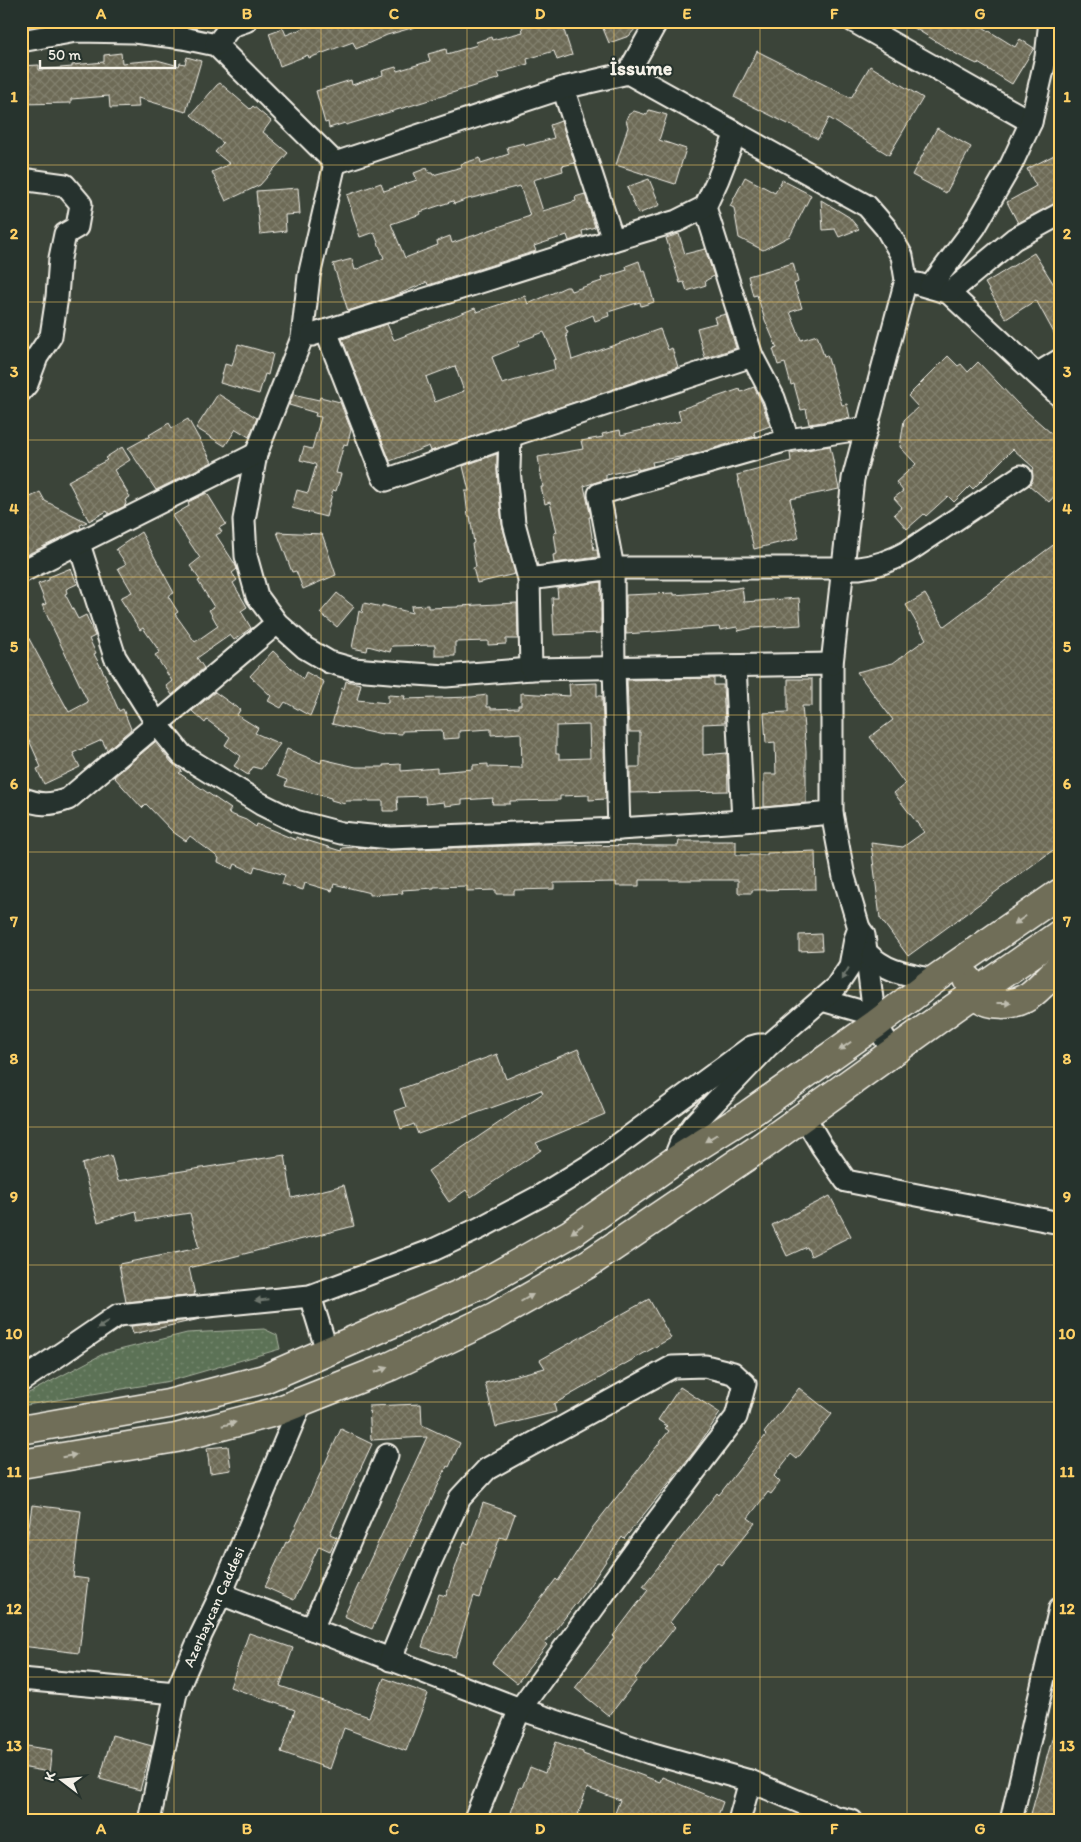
<svg xmlns="http://www.w3.org/2000/svg" width="1081" height="1842" font-family="Itim,sans-serif">
	<defs>
		<pattern id="grass-dots" width="8" height="8" patternUnits="userSpaceOnUse" patternTransform="scale(1.25)"><rect width="8" height="8" fill="#5c7256"/><path d="M2 2h.1M6 6h.1" fill="none" stroke="#74876e" stroke-width="1.8" stroke-linecap="round"/></pattern>
		<pattern id="building-cross-hatch" width="8" height="8" patternUnits="userSpaceOnUse" patternTransform="scale(1.25)"><rect width="8" height="8" fill="#6d6a56"/><path d="M0 0l8 8M0 8l8-8" fill="none" stroke="#82806e"/></pattern>
	</defs>
	<rect width="100%" height="100%" fill="#3b4439"/>
	<filter id="ink" filterUnits="userSpaceOnUse"><feTurbulence type="fractalNoise" baseFrequency=".02" numOctaves="2"/><feDisplacementMap in="SourceGraphic" scale="10" xChannelSelector="R" yChannelSelector="G"/><feConvolveMatrix kernelMatrix="1 2 1 2 8 2 1 2 1" color-interpolation-filters="sRGB"/></filter>
	<g filter="url(#ink)">
		<polygon fill="url(#grass-dots)" stroke="#a8b29f" points="264,1329 277,1335 280,1349 170,1381 21,1406 21,1397 103,1354 187,1333"/>
		<g fill="url(#building-cross-hatch)" stroke="#f4f1e8" fill-rule="evenodd">
			<polygon points="322,21 421,21 422,25 387,35 356,49 353,42 309,58 308,55 280,66 269,33 283,28 286,35"/>
			<polygon points="542,21 561,21 572,55 557,60 554,51 527,59 528,64 498,73 500,78 413,105 346,125 345,123 329,128 328,122 325,123 316,91 351,80 352,85 383,75 382,71 396,67 397,71 430,61 428,54 446,49 447,54 477,45 476,42 491,37 492,40 523,32 522,27"/>
			<polygon points="600,21 642,21 629,36 609,43"/>
			<polygon points="903,21 973,21 1015,47 1020,39 1034,48 1012,84 978,63 977,64 958,55"/>
			<polygon points="757,51 851,98 870,66 923,98 889,155 829,118 818,139 734,97"/>
			<polygon points="121,53 122,63 157,60 179,66 180,63 185,64 187,57 201,61 186,112 138,98 139,107 110,108 109,96 71,99 71,103 21,104 21,66 39,65 39,70 72,67 72,65 104,62 104,55"/>
			<polygon points="220,83 250,109 253,106 271,121 263,132 288,153 260,185 226,201 212,172 230,164 215,152 223,143 191,115 217,85"/>
			<polygon points="649,110 667,115 659,140 686,149 675,184 616,165 628,127 626,120 628,115 634,111 647,115"/>
			<path d="M 561,121 L 575,163 L 562,166 L 563,171 L 533,180 L 543,211 L 576,201 L 575,197 L 585,194 L 595,227 L 582,231 L 583,236 L 569,241 L 567,235 L 534,246 L 536,251 L 428,285 L 427,282 L 397,295 L 348,311 L 333,264 L 352,259 L 355,270 L 384,258 L 374,232 L 360,237 L 347,195 L 381,183 L 384,191 L 417,180 L 414,173 L 427,168 L 429,173 L 432,173 L 433,175 L 462,167 L 461,164 L 480,158 L 481,163 L 509,154 L 507,147 L 524,143 L 525,146 L 554,138 L 550,125 ZM 520,186 L 530,216 L 452,243 L 450,236 L 437,241 L 438,245 L 405,258 L 391,224 L 421,214 L 420,212 L 453,201 L 454,204 L 468,199 Z"/>
			<polygon points="937,128 971,147 946,193 912,175"/>
			<polygon points="1060,152 1060,201 1018,223 1007,202 1036,186 1027,169"/>
			<polygon points="745,177 775,193 782,180 811,195 790,236 763,250 739,238 734,208 730,206"/>
			<polygon points="649,179 660,205 638,214 627,187"/>
			<polygon points="298,188 300,214 285,215 286,231 260,234 256,191"/>
			<polygon points="821,200 849,217 859,229 839,237 835,229 823,230"/>
			<polygon points="679,234 685,254 705,249 714,276 705,281 706,285 687,291 684,282 680,283 666,238"/>
			<polygon points="1034,253 1060,294 1060,344 1036,300 1006,319 985,283"/>
			<path d="M 639,261 L 642,271 L 645,270 L 654,302 L 641,306 L 640,302 L 608,312 L 609,316 L 595,321 L 593,315 L 565,327 L 568,333 L 566,334 L 572,360 L 660,329 L 668,350 L 672,348 L 678,367 L 431,451 L 429,446 L 390,461 L 342,339 L 387,324 L 394,340 L 475,308 L 477,312 L 525,296 L 528,304 L 566,287 L 569,287 L 571,291 L 602,281 L 601,278 L 627,270 L 626,266 ZM 544,332 L 556,359 L 553,360 L 555,369 L 502,384 L 492,357 L 519,346 L 518,342 ZM 455,366 L 464,391 L 435,402 L 426,377 Z"/>
			<polygon points="793,263 798,282 794,284 802,308 790,312 801,340 817,335 824,356 827,355 842,405 847,404 850,418 809,424 806,409 801,410 794,384 791,385 785,363 778,365 773,349 777,348 765,320 757,295 753,296 748,276"/>
			<polygon points="726,314 736,348 705,358 697,328 716,323 714,317"/>
			<polygon points="238,344 273,354 268,375 265,374 259,394 220,383 225,364 232,366"/>
			<polygon points="948,356 958,366 961,364 968,372 978,362 1017,403 1060,441 1060,490 1049,502 1029,485 1032,481 1032,471 1034,468 1013,449 973,489 970,486 954,502 948,496 926,516 924,514 907,529 894,514 902,507 894,498 903,491 896,482 916,464 900,447 904,420 918,407 908,396"/>
			<polygon points="754,387 762,403 770,426 754,432 755,436 691,455 652,462 653,466 638,470 638,468 606,475 606,479 584,486 591,517 589,517 594,550 597,550 598,557 554,563 553,555 557,554 554,533 557,532 550,502 545,504 541,487 543,487 538,457 583,449 581,441 603,437 602,434 620,430 621,435 681,421 678,410 740,389 741,392"/>
			<polygon points="218,394 257,418 249,437 236,429 225,446 196,428"/>
			<polygon points="293,394 319,400 320,397 340,402 351,430 347,445 344,444 336,473 341,474 336,491 333,490 326,517 292,508 297,490 308,493 316,466 315,464 300,460 304,447 312,449 321,417 315,416 316,413 289,405"/>
			<polygon points="188,419 212,462 156,490 128,448 150,436 149,435 169,423 172,428"/>
			<polygon points="830,446 839,489 790,499 799,538 754,549 737,475 791,461 790,453"/>
			<polygon points="122,447 130,460 114,470 130,497 125,500 126,503 125,506 109,514 107,511 89,521 68,481 107,460 105,458"/>
			<polygon points="497,454 497,470 502,524 515,574 477,583 473,568 476,567 472,544 474,543 470,516 468,516 465,491 469,491 463,466"/>
			<polygon points="40,492 45,501 87,522 80,525 81,528 24,556 21,551 21,502"/>
			<polygon points="207,493 226,524 219,528 222,532 216,535 235,564 237,569 232,573 237,580 233,583 247,607 241,611 251,628 234,640 230,635 197,658 204,668 172,695 166,686 172,681 155,655 160,652 143,628 140,630 120,598 132,592 118,568 126,564 116,549 141,532 174,593 168,596 178,612 175,614 195,642 218,626 209,610 214,607 198,581 200,580 190,566 200,558 172,516 189,506 188,502"/>
			<polygon points="277,532 322,534 336,575 303,589 296,571 292,572"/>
			<polygon points="1060,540 1060,845 908,956 880,918 871,843 903,847 924,832 894,793 905,784 870,737 893,720 857,672 893,663 926,639 906,605 925,594 944,626"/>
			<polygon points="71,568 77,584 66,589 67,593 65,594 78,619 86,615 95,636 89,639 96,653 94,654 107,679 105,679 119,711 123,709 131,729 107,750 102,740 73,753 80,767 44,784 37,769 41,767 29,740 21,744 21,624 69,712 88,702 42,605 46,604 38,584 49,580 49,577"/>
			<polygon points="601,582 601,633 554,635 552,598 558,598 557,588"/>
			<polygon points="742,587 744,602 799,598 801,625 752,628 738,631 737,627 720,630 719,627 626,634 626,595 674,593 674,595 714,592"/>
			<polygon points="337,593 354,607 337,627 320,613"/>
			<polygon points="364,603 382,607 382,605 412,613 411,606 428,605 428,608 458,607 458,606 517,603 518,639 506,639 506,644 488,645 488,641 455,642 455,656 435,656 435,645 392,646 390,652 368,646 367,651 352,648 359,611 362,613"/>
			<polygon points="273,651 303,679 306,672 324,682 310,716 285,702 281,708 268,701 271,696 250,676"/>
			<polygon points="714,678 714,685 723,685 725,723 703,724 703,755 727,753 728,791 630,793 630,767 640,767 640,732 629,732 627,680"/>
			<polygon points="788,679 812,679 812,706 802,706 806,751 806,803 764,807 764,774 776,774 775,742 766,743 764,713 788,712"/>
			<path d="M 346,681 L 361,684 L 357,700 L 388,703 L 388,695 L 405,696 L 404,699 L 472,697 L 487,695 L 487,707 L 491,707 L 491,709 L 518,708 L 518,705 L 521,705 L 521,693 L 570,696 L 569,684 L 597,683 L 597,696 L 602,696 L 606,799 L 589,800 L 589,795 L 560,796 L 560,800 L 510,801 L 510,804 L 492,804 L 493,798 L 462,800 L 462,804 L 445,806 L 444,802 L 426,804 L 425,796 L 397,797 L 398,811 L 383,811 L 383,801 L 346,801 L 345,804 L 331,800 L 331,798 L 285,786 L 287,780 L 277,776 L 287,749 L 321,763 L 322,759 L 356,767 L 383,767 L 383,765 L 401,764 L 401,771 L 437,768 L 437,772 L 473,769 L 473,765 L 488,764 L 488,767 L 522,768 L 521,733 L 491,735 L 491,729 L 459,731 L 459,738 L 443,739 L 442,730 L 402,731 L 402,734 L 382,733 L 382,735 L 332,724 L 342,688 L 344,689 ZM 589,725 L 590,758 L 559,759 L 559,754 L 556,754 L 556,726 Z"/>
			<polygon points="215,692 240,710 237,715 258,728 255,733 280,744 261,769 253,767 248,775 234,766 241,756 225,745 230,737 207,720 205,723 192,711"/>
			<polygon points="155,742 172,763 182,771 179,773 231,809 228,813 246,820 256,827 257,824 296,840 296,837 341,851 342,848 355,847 390,850 536,845 678,846 679,841 736,841 736,855 767,855 767,853 815,851 816,889 752,890 752,893 738,893 738,880 639,880 639,886 616,886 616,882 554,883 554,889 514,890 514,894 496,894 496,890 467,891 467,886 434,887 434,888 402,890 403,893 370,895 370,893 334,884 332,891 305,883 303,890 282,884 285,875 255,866 253,872 235,864 233,869 218,862 219,858 190,836 186,841 173,832 146,804 142,808 114,777"/>
			<polygon points="821,934 822,950 799,951 799,935"/>
			<polygon points="578,1049 605,1114 536,1143 541,1150 471,1197 466,1190 449,1202 428,1171 543,1093 541,1090 418,1134 414,1124 401,1129 395,1111 406,1107 400,1089 497,1054 506,1079"/>
			<polygon points="111,1155 118,1181 285,1155 292,1198 344,1185 354,1226 189,1268 195,1295 126,1302 119,1264 199,1248 190,1213 138,1221 136,1211 98,1222 82,1164"/>
			<polygon points="830,1196 851,1236 811,1256 807,1247 787,1256 772,1225"/>
			<polygon points="649,1299 671,1338 554,1404 556,1412 496,1427 485,1383 545,1368 540,1360"/>
			<polygon points="200,1319 133,1334 131,1326"/>
			<polygon points="680,1387 720,1413 696,1449 624,1539 622,1537 588,1588 545,1643 547,1645 517,1683 492,1663 556,1579 558,1581 593,1527 669,1431 665,1428 667,1426 658,1420"/>
			<polygon points="799,1388 832,1414 797,1459 791,1454 774,1476 780,1482 771,1494 768,1492 748,1518 755,1523 721,1565 717,1562 670,1622 675,1627 635,1678 637,1680 609,1716 575,1688 615,1637 613,1636 648,1590 643,1586 717,1493 719,1495 766,1435 764,1433"/>
			<polygon points="421,1404 422,1425 460,1443 449,1467 447,1466 372,1629 344,1616 427,1437 371,1440 369,1406"/>
			<polygon points="341,1429 372,1444 330,1534 337,1537 330,1551 319,1546 294,1600 265,1587 286,1542 288,1543"/>
			<polygon points="228,1446 231,1470 210,1473 207,1448"/>
			<polygon points="483,1503 515,1514 506,1539 500,1537 479,1598 474,1596 455,1657 422,1647 439,1594 446,1596 464,1542 469,1544"/>
			<polygon points="32,1505 81,1511 73,1577 88,1579 79,1653 21,1646 21,1546 27,1541"/>
			<polygon points="249,1633 293,1648 280,1686 369,1717 384,1678 428,1694 406,1751 344,1728 330,1769 281,1752 295,1710 230,1687"/>
			<polygon points="1056,1725 1060,1726 1060,1821 1029,1821"/>
			<polygon points="112,1735 152,1746 140,1790 100,1779"/>
			<polygon points="556,1742 583,1752 583,1754 660,1782 662,1777 723,1802 716,1821 612,1821 620,1800 587,1788 576,1821 508,1821 520,1787 522,1788 530,1767 545,1773"/>
			<polygon points="21,1745 52,1750 49,1772 21,1767"/>
		</g>
		<g fill="none" stroke-linecap="round" stroke-linejoin="round">
			<defs>
				<g id="minor">
					<polyline points="853,21 1031,122"/>
					<polyline points="21,41 76,31 134,32 183,38 216,45 335,163"/>
					<polyline points="216,45 231,26 246,21"/>
					<polyline points="628,73 657,21"/>
					<polyline points="563,88 613,240"/>
					<polyline points="335,163 563,88 628,73 867,206 886,228 902,256 906,280 853,479 832,664 832,813 844,877 859,928 864,935 874,1015 876,1024 893,1052"/>
					<polyline points="335,163 309,276 302,338 256,454 244,520 246,556 257,596 277,623 305,648 329,662 354,669 402,673 446,676 531,669 832,664"/>
					<polyline points="21,179 65,185 81,204 77,227 65,234 60,258 57,297 51,336 37,357 27,384 21,391"/>
					<polyline points="705,207 752,356 774,398 788,440"/>
					<polyline points="918,284 949,293 1060,396"/>
					<polyline points="930,287 975,227 1011,165 1031,122 1046,57 1050,21"/>
					<polyline points="949,293 1014,239 1060,214"/>
					<polyline points="326,331 383,477 386,480 510,436 752,356"/>
					<polyline points="312,335 613,240 677,221 705,207 718,179 736,133"/>
					<polyline points="1037,374 1060,360"/>
					<polyline points="510,436 509,469 514,523 529,579 531,669"/>
					<polyline points="79,544 115,657 157,724 182,755 261,804 295,821 341,833 390,838 619,829 743,821 832,813"/>
					<polyline points="21,572 256,454"/>
					<path d="M 529,579 L 613,568 L 859,568 C 876,566 891,561 907,552 L 1021,476"/>
					<polyline points="735,666 743,821"/>
					<path d="M 21,798 C 39,805 49,806 68,799 L 277,623"/>
					<polyline points="619,829 614,668 613,568 599,494 788,440 867,428"/>
					<path d="M 867,953 C 888,973 907,974 934,980"/>
					<polyline points="822,1000 874,1015"/>
					<polyline points="804,1116 821,1145 846,1181 1060,1223"/>
					<polyline points="673,1162 681,1142 694,1124 769,1045 836,987 850,966 855,939 859,928"/>
					<polyline points="310,1296 327,1351"/>
					<polyline points="21,1381 118,1315 310,1296 433,1250 480,1228 540,1196 592,1164 751,1047 758,1045 769,1045"/>
					<polyline points="221,1594 520,1709 650,1753 750,1781 835,1817 852,1821"/>
					<polyline points="312,1629 387,1455"/>
					<polyline points="390,1660 428,1567 460,1498 487,1469 672,1367 705,1366 733,1373 745,1384 736,1417 648,1533 520,1709 474,1821"/>
					<polyline points="21,1679 176,1693"/>
					<polyline points="149,1821 176,1693 201,1635 221,1594 302,1401"/>
					<polyline points="739,1821 750,1781"/>
					<polyline points="1011,1821 1060,1608"/>
				</g>
				<g id="highway">
					<path d="M 968,979 C 970,983 972,989 975,993 C 988,1008 1014,1006 1029,996 C 1040,988 1050,976 1060,967"/>
					<polyline points="21,1430 168,1404 264,1379 478,1286 570,1234 673,1162 749,1114 876,1024 934,980 1060,893"/>
					<polyline points="21,1464 176,1438 275,1412 391,1366 494,1317 588,1264 761,1147 954,1008 1060,934"/>
				</g>
			</defs>
			<use href="#minor" stroke="#f4f1e8" stroke-width="25"/>
			<use href="#highway" stroke="#f4f1e8" stroke-width="31"/>
			<use href="#minor" stroke="#26332d" stroke-width="21"/>
			<use href="#highway" stroke="#706e59" stroke-width="28"/>
		</g>
		<defs><path id="oneway-solid" d="M-6-.8H1V-3.2L6.5 0L1 3.2V.8H-6Z" transform="scale(1.25)"/></defs>
		<g fill="#bfbdaf">
			<use href="#oneway-solid" transform="translate(1020 920) rotate(145)"/>
			<use href="#oneway-solid" transform="translate(1004 1003)"/>
			<use href="#oneway-solid" transform="translate(845 1046) rotate(145)"/>
			<use href="#oneway-solid" transform="translate(711 1138) rotate(148)"/>
			<use href="#oneway-solid" transform="translate(577 1229) rotate(145)"/>
			<use href="#oneway-solid" transform="translate(527 1298) rotate(-30)"/>
			<use href="#oneway-solid" transform="translate(381 1370) rotate(-22)"/>
			<use href="#oneway-solid" transform="translate(229 1424) rotate(-14)"/>
			<use href="#oneway-solid" transform="translate(69 1456) rotate(-10)"/>
		</g>
		<g fill="#6e766e">
			<use href="#oneway-solid" transform="translate(845 974) rotate(121)"/>
			<use href="#oneway-solid" transform="translate(262 1300) rotate(174)"/>
			<use href="#oneway-solid" transform="translate(103 1325) rotate(146)"/>
		</g>
	</g>
	<path fill="none" stroke="#ffd166" stroke-width="1" stroke-opacity="0.55" d="M 174,21 L 174,1821M 321,21 L 321,1821M 467,21 L 467,1821M 614,21 L 614,1821M 760,21 L 760,1821M 907,21 L 907,1821M 21,165 L 1060,165M 21,302 L 1060,302M 21,440 L 1060,440M 21,577 L 1060,577M 21,715 L 1060,715M 21,852 L 1060,852M 21,990 L 1060,990M 21,1127 L 1060,1127M 21,1265 L 1060,1265M 21,1402 L 1060,1402M 21,1540 L 1060,1540M 21,1677 L 1060,1677"/>
	<g text-anchor="middle" dominant-baseline="central" stroke-width="4" stroke-linejoin="round" paint-order="stroke">
		<g font-size="15" fill="#f4f1e8" stroke="#26332d">
			<text transform="translate(214 1607) rotate(-66)">Azerbaycan Caddesi</text>
		</g>
		<g font-size="20" font-weight="bold" fill="#f4f1e8" stroke="#26332d">
			<text x="641" y="68">İssume</text>
		</g>
	</g>
	<rect width="1081" height="1842" fill="none" stroke="#26332d" stroke-width="55"/>
	<g transform="translate(62 1780) rotate(286)" stroke="#26332d" stroke-width="4" paint-order="stroke">
	<path d="M0-4L9 19L0 12L-9 19Z" fill="#f4f1e8"/>
	<text y="-8" font-size="14" font-weight="bold" text-anchor="middle" fill="#f4f1e8">K</text>
	</g>
	<path d="M40 60v8h135v-8" fill="none" stroke="#f4f1e8" stroke-width="2.5"/>
	<text x="48" y="60" font-size="15" fill="#f4f1e8" stroke="#26332d" stroke-width="4" paint-order="stroke">50 m</text>
	<rect x="28" y="28" width="1026" height="1786" fill="none" stroke="#ffd166" stroke-width="2"/>
	<g font-size="16" text-anchor="middle" font-weight="bold" fill="#ffd166">
		<text x="101" y="19">A</text>
		<text x="247" y="19">B</text>
		<text x="394" y="19">C</text>
		<text x="540" y="19">D</text>
		<text x="687" y="19">E</text>
		<text x="834" y="19">F</text>
		<text x="980" y="19">G</text>
		<text x="14" y="102">1</text>
		<text x="1067" y="102">1</text>
		<text x="14" y="239">2</text>
		<text x="1067" y="239">2</text>
		<text x="14" y="377">3</text>
		<text x="1067" y="377">3</text>
		<text x="14" y="514">4</text>
		<text x="1067" y="514">4</text>
		<text x="14" y="652">5</text>
		<text x="1067" y="652">5</text>
		<text x="14" y="789">6</text>
		<text x="1067" y="789">6</text>
		<text x="14" y="927">7</text>
		<text x="1067" y="927">7</text>
		<text x="14" y="1064">8</text>
		<text x="1067" y="1064">8</text>
		<text x="14" y="1202">9</text>
		<text x="1067" y="1202">9</text>
		<text x="14" y="1339">10</text>
		<text x="1067" y="1339">10</text>
		<text x="14" y="1477">11</text>
		<text x="1067" y="1477">11</text>
		<text x="14" y="1614">12</text>
		<text x="1067" y="1614">12</text>
		<text x="14" y="1751">13</text>
		<text x="1067" y="1751">13</text>
		<text x="101" y="1834">A</text>
		<text x="247" y="1834">B</text>
		<text x="394" y="1834">C</text>
		<text x="540" y="1834">D</text>
		<text x="687" y="1834">E</text>
		<text x="834" y="1834">F</text>
		<text x="980" y="1834">G</text>
	</g>
</svg>
